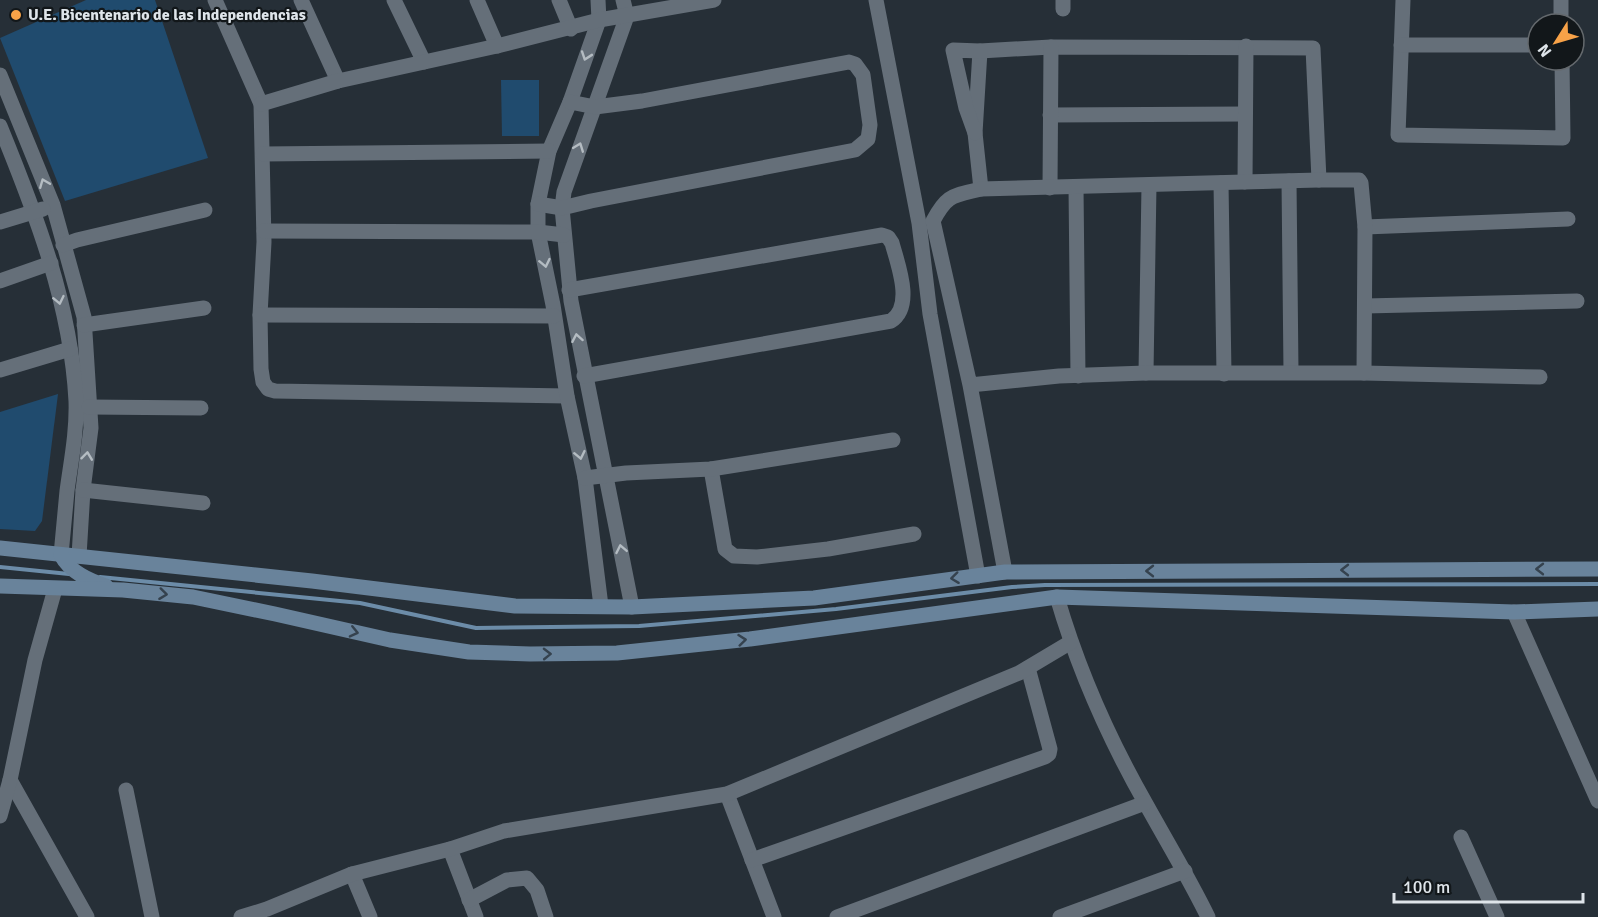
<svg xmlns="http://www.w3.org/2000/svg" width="1598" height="917" font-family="Signika,sans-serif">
	<rect width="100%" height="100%" fill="#262f37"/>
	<g fill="#204b6e">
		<polygon points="86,0 155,0 208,158 65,201 0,38"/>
		<polygon points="501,80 539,80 539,136 502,136"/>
		<polygon points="58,394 42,521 35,531 0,529 0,412"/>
	</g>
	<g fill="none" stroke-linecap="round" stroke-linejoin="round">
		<g stroke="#6c8ca8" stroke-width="4">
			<polyline points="0,567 69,574"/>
			<polyline points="100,577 360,603 476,628 639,626 836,609 1012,587 1045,585 1598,584"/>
		</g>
		<g stroke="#656f79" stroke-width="15">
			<polyline points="215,0 261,104 264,242 260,315 261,369 263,382 268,389 275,391 567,396"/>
			<polyline points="301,0 338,81"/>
			<polyline points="394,0 424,62"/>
			<polyline points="477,0 497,46"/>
			<polyline points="559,0 571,29"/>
			<polyline points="598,0 599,20 570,102 549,151 538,204 538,232 553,305 567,396 585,478 601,606"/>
			<polyline points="623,0 627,16 564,192 562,208 571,301 632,607"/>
			<polyline points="876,0 919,223 930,314 978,576"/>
			<polyline points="1063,0 1063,9"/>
			<polyline points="1403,0 1398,135 1563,138 1562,60"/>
			<polyline points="1561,24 1561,0"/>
			<polyline points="1401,45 1538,45"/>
			<polyline points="980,51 975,133 981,189"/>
			<polyline points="0,75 53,205 84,317 91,428 83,490 79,556"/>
			<polyline points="261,104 338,81 497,46 599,20 714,0"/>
			<polyline points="1050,115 1245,114"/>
			<path d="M 0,126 C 36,214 71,305 76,401 C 77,432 71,461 67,491 C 65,512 63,533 61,555"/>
			<polyline points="975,133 966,108 953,50 980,51 1051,47 1313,48 1319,180"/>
			<polyline points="263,154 549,151"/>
			<polyline points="1289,181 1291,372"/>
			<polyline points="1245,182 1246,46"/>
			<polyline points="1221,183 1224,374"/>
			<polyline points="1076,187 1078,376"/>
			<polyline points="1050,188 1051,47"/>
			<polyline points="538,204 562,208 591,201 855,150 868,139 870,125 863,75 855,64 849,62 642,101 595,107 570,102"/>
			<polyline points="0,222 43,209"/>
			<polyline points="1365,227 1568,219"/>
			<polyline points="264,231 538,232 564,235"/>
			<polyline points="63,245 77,240 205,210"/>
			<polyline points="0,281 51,263"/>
			<path d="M 569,290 L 882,235 L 888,237 L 892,243 C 898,265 914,306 891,321 L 584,376"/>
			<polyline points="1365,306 1577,301"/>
			<polyline points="260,315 554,316"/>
			<polyline points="84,325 204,308"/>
			<polyline points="0,370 70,349"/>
			<polyline points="1146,373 1149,185"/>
			<polyline points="1364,373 1540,377"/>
			<path d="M 970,385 L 1059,376 L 1146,373 L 1364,373 L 1365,227 L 1361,183 L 1359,180 L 1319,180 L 981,189 C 953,196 947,194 933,221 L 970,385 L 1005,572"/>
			<polyline points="89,407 201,408"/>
			<polyline points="711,469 725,549 734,556 757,557 828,549 914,534"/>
			<polyline points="585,478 626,473 711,469 893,440"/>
			<polyline points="83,490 203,503"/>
			<path d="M 1057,597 C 1078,669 1109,739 1146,804 C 1167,842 1189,878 1208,917"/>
			<polyline points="1514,612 1598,801"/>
			<polyline points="10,780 87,917"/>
			<polyline points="126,790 152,917"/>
			<polyline points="727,794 774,917"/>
			<polyline points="0,816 10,780 35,660 55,589"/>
			<polyline points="1461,837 1497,917"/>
			<polyline points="450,849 476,917"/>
			<polyline points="752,860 1045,757 1049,754 1050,749 1028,668"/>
			<polyline points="352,874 370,917"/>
			<polyline points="469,900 507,880 527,878 537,890 546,917"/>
			<polyline points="241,917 267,909 352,874 450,849 504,831 727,794 1019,673 1071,642"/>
			<polyline points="837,917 1145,803"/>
			<polyline points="1060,917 1185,871"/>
		</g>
		<g stroke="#69839b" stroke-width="15">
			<polyline points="0,548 312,581 515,606 632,607 814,598 1005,572 1598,569"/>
			<path d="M 61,555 C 70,572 88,580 106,586"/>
			<polyline points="0,586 123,590 193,597 275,614 390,640 469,652 530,654 617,653 750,639 1057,597 1514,612 1598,609"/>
		</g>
	</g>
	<defs><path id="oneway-chevron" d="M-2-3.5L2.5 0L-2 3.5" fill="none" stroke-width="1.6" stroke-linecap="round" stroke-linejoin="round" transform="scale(1.5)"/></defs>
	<g stroke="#b4bcc2">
		<use href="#oneway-chevron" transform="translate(586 56) rotate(109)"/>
		<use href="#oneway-chevron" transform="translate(579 147) rotate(-69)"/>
		<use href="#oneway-chevron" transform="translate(44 183) rotate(-112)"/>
		<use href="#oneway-chevron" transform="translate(545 263) rotate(78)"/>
		<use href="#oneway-chevron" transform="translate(59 300) rotate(78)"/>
		<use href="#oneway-chevron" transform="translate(577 338) rotate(-100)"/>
		<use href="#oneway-chevron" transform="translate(580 455) rotate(78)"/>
		<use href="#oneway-chevron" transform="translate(87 456) rotate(-83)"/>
		<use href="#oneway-chevron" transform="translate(621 549) rotate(-101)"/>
	</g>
	<g stroke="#35424e">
		<use href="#oneway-chevron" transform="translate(1540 569) rotate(180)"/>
		<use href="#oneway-chevron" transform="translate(1345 570) rotate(180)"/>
		<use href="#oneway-chevron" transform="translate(1150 571) rotate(180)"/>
		<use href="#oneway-chevron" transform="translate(955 578) rotate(173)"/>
		<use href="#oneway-chevron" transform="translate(163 594) rotate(7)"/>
		<use href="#oneway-chevron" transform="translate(354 632) rotate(13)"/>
		<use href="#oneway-chevron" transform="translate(742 640) rotate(-6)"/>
		<use href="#oneway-chevron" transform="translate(547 654) rotate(-1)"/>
	</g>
	<circle fill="#f7a248" stroke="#12171a" stroke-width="2" cx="16" cy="15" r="6"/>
	<g text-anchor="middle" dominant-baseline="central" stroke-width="4.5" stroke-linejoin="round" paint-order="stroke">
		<g font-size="16" font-weight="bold" fill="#dfe5ea" stroke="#12171a" text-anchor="start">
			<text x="28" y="15">U.E. Bicentenario de las Independencias</text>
		</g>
	</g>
	<g transform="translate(1556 42) rotate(233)"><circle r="28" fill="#12171a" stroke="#64696d" stroke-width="1.5"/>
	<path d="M0-4.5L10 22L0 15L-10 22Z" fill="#f7a248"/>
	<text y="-9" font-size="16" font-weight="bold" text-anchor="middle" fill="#dfe5ea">N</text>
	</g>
	<path d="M1394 893v9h189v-9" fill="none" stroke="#dfe5ea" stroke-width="3"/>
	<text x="1403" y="893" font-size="18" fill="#dfe5ea" stroke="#12171a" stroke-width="4.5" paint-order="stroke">100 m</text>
</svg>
